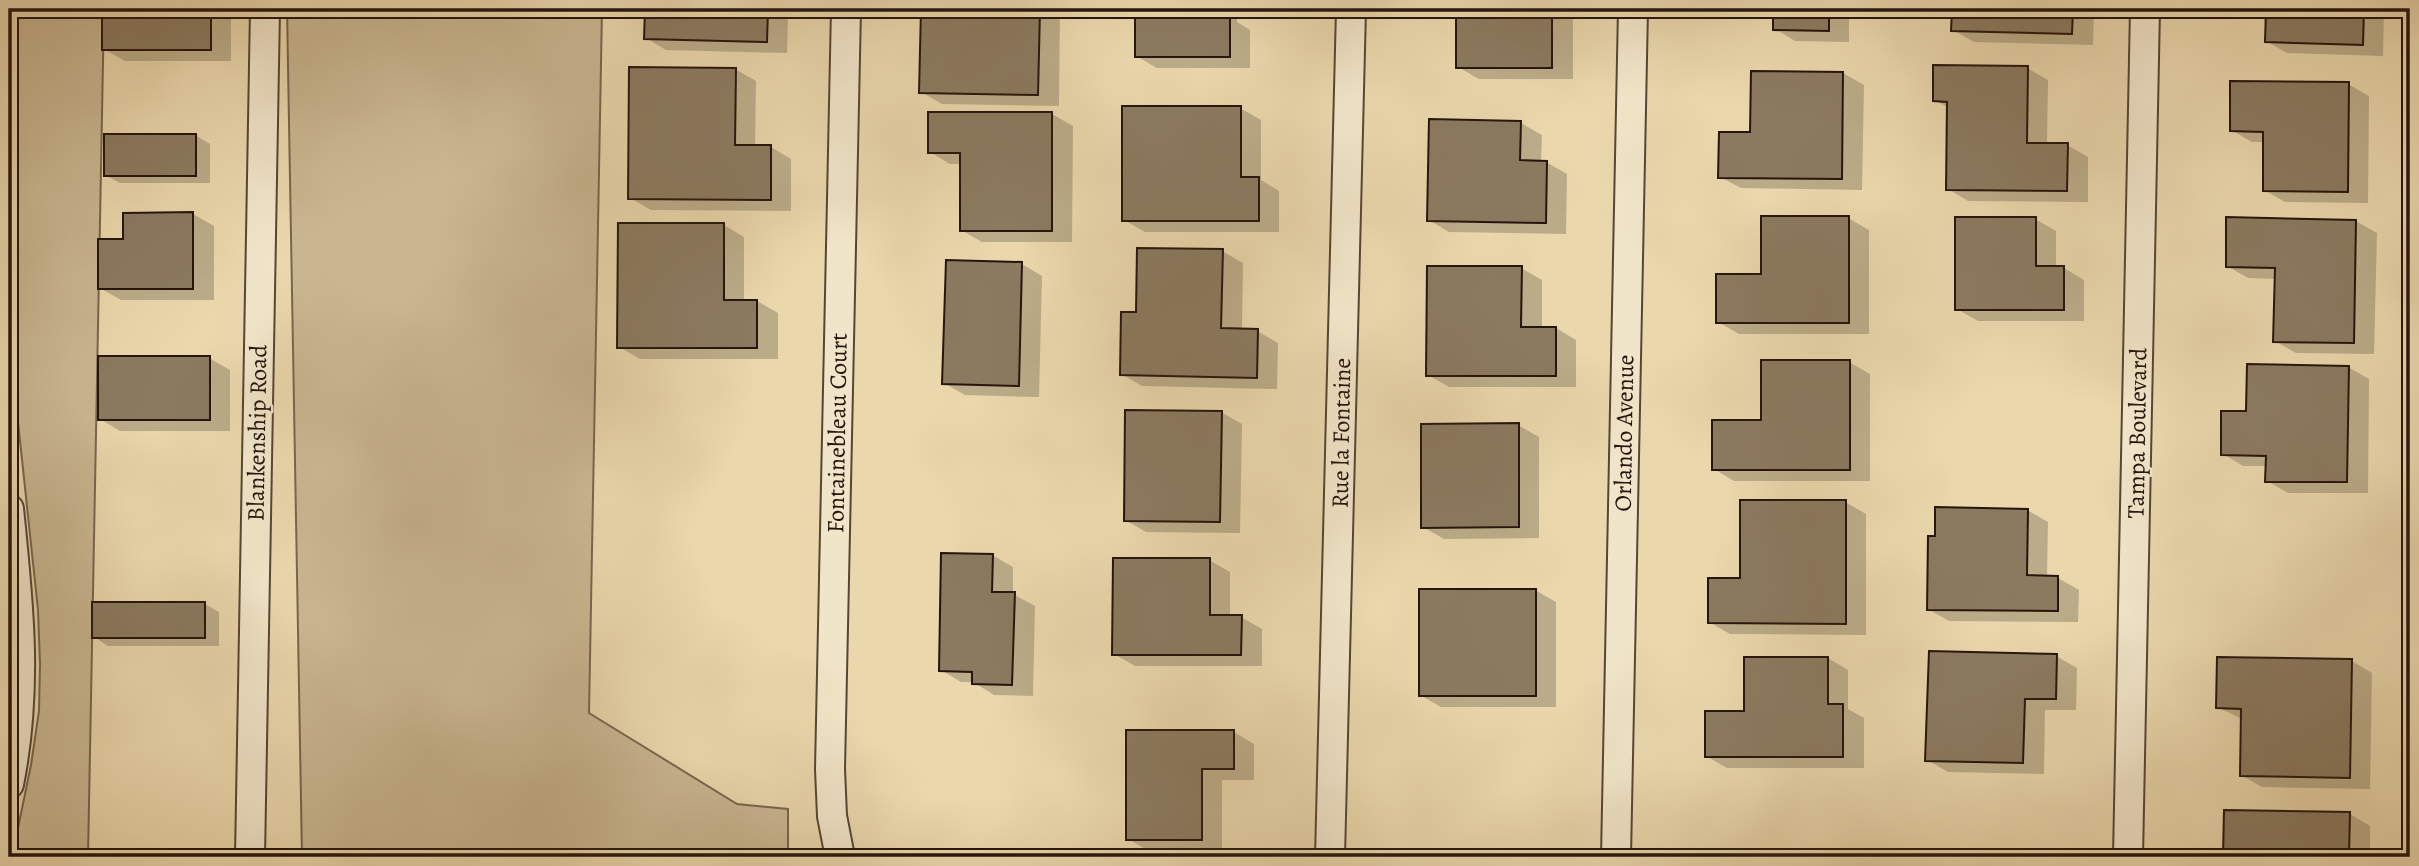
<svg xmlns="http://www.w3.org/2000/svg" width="2419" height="866" font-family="Alegreya,serif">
	<rect width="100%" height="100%" fill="#ead7ac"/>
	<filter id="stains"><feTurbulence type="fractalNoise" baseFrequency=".00286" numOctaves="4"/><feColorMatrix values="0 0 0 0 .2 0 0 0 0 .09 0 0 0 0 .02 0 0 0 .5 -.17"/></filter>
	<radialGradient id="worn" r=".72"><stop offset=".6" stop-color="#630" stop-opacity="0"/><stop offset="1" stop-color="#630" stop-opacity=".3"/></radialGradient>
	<g fill="#c9b691" stroke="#77664f" stroke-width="2">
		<polygon points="9,9 104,9 88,857 12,857 31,765 39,711 40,664 38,610 9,337"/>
		<polygon points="287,9 602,9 589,713 737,804 788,809 788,857 302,857"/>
	</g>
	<g fill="#0003">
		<polygon points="104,9 231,9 231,61 125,61 104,49"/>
		<polygon points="646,9 776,9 788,16 787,53 666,50 646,38"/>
		<polygon points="923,9 1060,9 1059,106 942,104 921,92"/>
		<polygon points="1136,9 1237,9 1237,22 1250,30 1250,68 1157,68 1136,56"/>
		<polygon points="1458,9 1573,9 1573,79 1479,79 1458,67"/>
		<polygon points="1775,9 1849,9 1849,42 1795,41 1775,29"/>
		<polygon points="1953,9 2094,9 2093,45 1974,42 1953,30"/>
		<polygon points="2267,9 2384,9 2383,56 2287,53 2266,41"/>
		<polygon points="2027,68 2048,80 2047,145 2067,145 2088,157 2088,202 1968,201 1948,189 1949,108 1935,100"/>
		<polygon points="735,69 756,81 755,147 771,147 791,159 791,211 651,210 630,198"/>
		<polygon points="1843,73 1864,85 1862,190 1741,188 1720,177 1752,134"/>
		<polygon points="2348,84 2369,96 2368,203 2285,202 2264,190 2265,142 2252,142 2231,130"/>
		<polygon points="1240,108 1261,120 1261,180 1279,191 1279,232 1145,232 1124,220"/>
		<polygon points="1052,114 1073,126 1072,242 982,242 961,230 962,164 950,164 930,152"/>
		<polygon points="1521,123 1542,135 1541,162 1546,162 1567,174 1566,234 1449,232 1429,220"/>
		<polygon points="195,135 210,144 210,183 120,183 105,175"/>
		<polygon points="193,214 214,226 214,300 121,300 100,288 125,241"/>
		<polygon points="1848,218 1869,230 1869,334 1739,334 1718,322 1763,276"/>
		<polygon points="2035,219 2056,231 2056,268 2064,268 2084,280 2084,321 1978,321 1957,309"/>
		<polygon points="2356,221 2377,233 2374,354 2296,353 2275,341 2276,279 2248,278 2227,266"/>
		<polygon points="724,225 744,237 744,301 757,301 778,313 778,359 640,359 619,347"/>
		<polygon points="1222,251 1243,263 1242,330 1257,331 1278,343 1277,389 1142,386 1121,374 1138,313"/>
		<polygon points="1022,264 1042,276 1039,397 965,395 944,383"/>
		<polygon points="1521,268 1542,280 1542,328 1556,328 1576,340 1576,387 1449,387 1428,375"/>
		<polygon points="209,358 230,370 230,431 120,431 100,419"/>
		<polygon points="1849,362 1870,374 1870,481 1734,481 1714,469 1763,422"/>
		<polygon points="2348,367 2369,379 2368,493 2288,493 2267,481 2267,466 2243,466 2223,454 2248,413"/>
		<polygon points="1221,412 1242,424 1240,533 1146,532 1125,520"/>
		<polygon points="1518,425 1539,437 1539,538 1444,539 1423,527"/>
		<polygon points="1845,502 1866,514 1866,635 1730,634 1709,622 1741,580"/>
		<polygon points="2027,510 2048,522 2047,578 2058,578 2079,590 2078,622 1949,621 1928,609"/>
		<polygon points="992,555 1013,567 1013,594 1035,606 1033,696 994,695 973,682 961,682 941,670"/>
		<polygon points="1209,560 1230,572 1230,617 1241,617 1262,629 1262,666 1135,666 1114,654"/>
		<polygon points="1535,590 1556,602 1556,707 1441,707 1420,695"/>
		<polygon points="205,604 219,612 219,646 108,646 94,637"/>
		<polygon points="2056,656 2077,668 2076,710 2045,710 2044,774 1948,772 1927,760"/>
		<polygon points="1828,658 1848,670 1848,709 1864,718 1864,768 1727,768 1706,756 1746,712"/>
		<polygon points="2352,661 2372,673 2370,789 2262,787 2241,775 2242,719 2217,707"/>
		<polygon points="1234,732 1254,744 1254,780 1222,780 1222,851 1149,851 1128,839"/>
		<polygon points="2226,812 2350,814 2370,826 2370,857 2225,857"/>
	</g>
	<g fill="#8b7a60" stroke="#25150d" stroke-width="2">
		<rect x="102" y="9" width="109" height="41"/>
		<polygon points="645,9 768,9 767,42 644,39"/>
		<polygon points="921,9 1040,9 1038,95 919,93"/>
		<polygon points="1135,9 1217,9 1217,16 1230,16 1230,57 1135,57"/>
		<rect x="1456" y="9" width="96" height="59"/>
		<polygon points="1773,9 1829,9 1829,31 1773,30"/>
		<polygon points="1952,9 2073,9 2072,34 1951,31"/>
		<polygon points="2266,9 2364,9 2363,45 2265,42"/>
		<polygon points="1933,65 2028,66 2027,143 2068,143 2067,191 1946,190 1947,102 1933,101"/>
		<polygon points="629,67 736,68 735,145 771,145 771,200 628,199"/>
		<polygon points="1751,71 1843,72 1842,179 1718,178 1719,132 1750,132"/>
		<polygon points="2230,81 2349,82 2348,192 2263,191 2263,132 2230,131"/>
		<polygon points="1122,106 1241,106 1241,177 1259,177 1259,221 1122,221"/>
		<polygon points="928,112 1052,112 1052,231 960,231 960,153 928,153"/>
		<polygon points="1429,119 1521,121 1520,160 1547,161 1546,223 1427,221"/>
		<rect x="104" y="134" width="92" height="42"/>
		<polygon points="193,212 193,289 98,289 98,239 123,239 123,213"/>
		<polygon points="1761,216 1849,216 1849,323 1716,323 1716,274 1761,274"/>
		<polygon points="1955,217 2036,217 2036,266 2064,266 2064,310 1955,310"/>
		<polygon points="2226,217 2356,220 2354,343 2273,342 2275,268 2226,267"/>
		<polygon points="618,223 724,223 724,300 757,300 757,348 617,348"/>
		<polygon points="1137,248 1223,249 1221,328 1258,329 1257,378 1120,375 1121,312 1136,312"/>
		<polygon points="946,260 1022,262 1019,386 942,384"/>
		<polygon points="1427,266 1522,266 1521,327 1556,327 1556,376 1426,376"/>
		<rect x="98" y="356" width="112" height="64"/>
		<polygon points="1761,360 1850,360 1850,470 1712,470 1712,420 1761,420"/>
		<polygon points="2247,364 2349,366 2347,482 2265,482 2266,456 2221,455 2221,411 2246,411"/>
		<polygon points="1125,410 1222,411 1220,522 1124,521"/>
		<polygon points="1519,423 1519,527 1421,528 1421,424"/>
		<polygon points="1740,500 1846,500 1846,624 1708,623 1708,578 1740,578"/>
		<polygon points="1935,507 2028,509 2027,575 2058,576 2058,611 1927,610 1928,536 1935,536"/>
		<polygon points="941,553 993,554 992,592 1015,592 1012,685 972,684 972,672 939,671"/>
		<polygon points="1113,558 1210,558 1210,615 1242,615 1241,655 1112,655"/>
		<rect x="1419" y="589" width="117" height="107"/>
		<rect x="92" y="602" width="113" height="36"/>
		<polygon points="1929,651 2057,654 2056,699 2025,699 2023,763 1925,761"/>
		<polygon points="1744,657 1828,657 1828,704 1843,704 1843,757 1705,757 1705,711 1744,711"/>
		<polygon points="2217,657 2352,659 2350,778 2240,776 2241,709 2216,708"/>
		<polygon points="1126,730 1234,730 1234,769 1202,769 1202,840 1126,840"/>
		<polygon points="2224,810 2350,812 2349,857 2223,857"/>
	</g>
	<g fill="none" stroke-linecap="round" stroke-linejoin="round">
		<defs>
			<g id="minor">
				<path d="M 9,509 C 19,604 28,690 9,784"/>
				<polyline points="250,857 265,9"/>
				<polyline points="840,857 832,816 830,769 846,9"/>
				<polyline points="1330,857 1351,9"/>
				<polyline points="1616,857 1633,9"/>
				<polyline points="2128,857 2145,9"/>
			</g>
		</defs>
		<use href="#minor" stroke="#564635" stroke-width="32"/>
		<use href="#minor" stroke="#f1e5c9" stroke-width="28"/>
	</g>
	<g text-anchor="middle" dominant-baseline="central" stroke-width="5" stroke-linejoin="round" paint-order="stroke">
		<g font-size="24" fill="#25150d" stroke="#f1e5c9">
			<text transform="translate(257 433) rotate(-89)">Blankenship Road</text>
			<text transform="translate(837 433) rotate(-89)">Fontainebleau Court</text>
			<text transform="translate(1341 433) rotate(-89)">Rue la Fontaine</text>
			<text transform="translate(1624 433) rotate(-89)">Orlando Avenue</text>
			<text transform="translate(2137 433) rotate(-89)">Tampa Boulevard</text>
		</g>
	</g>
	<rect width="2419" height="866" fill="none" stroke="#ead7ac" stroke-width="35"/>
	<rect x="10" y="10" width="2398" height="845" fill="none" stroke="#25150d" stroke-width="3.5"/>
	<rect x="18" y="18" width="2384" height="831" fill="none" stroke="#25150d" stroke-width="2"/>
	<rect width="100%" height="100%" filter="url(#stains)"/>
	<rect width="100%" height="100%" fill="url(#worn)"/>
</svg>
